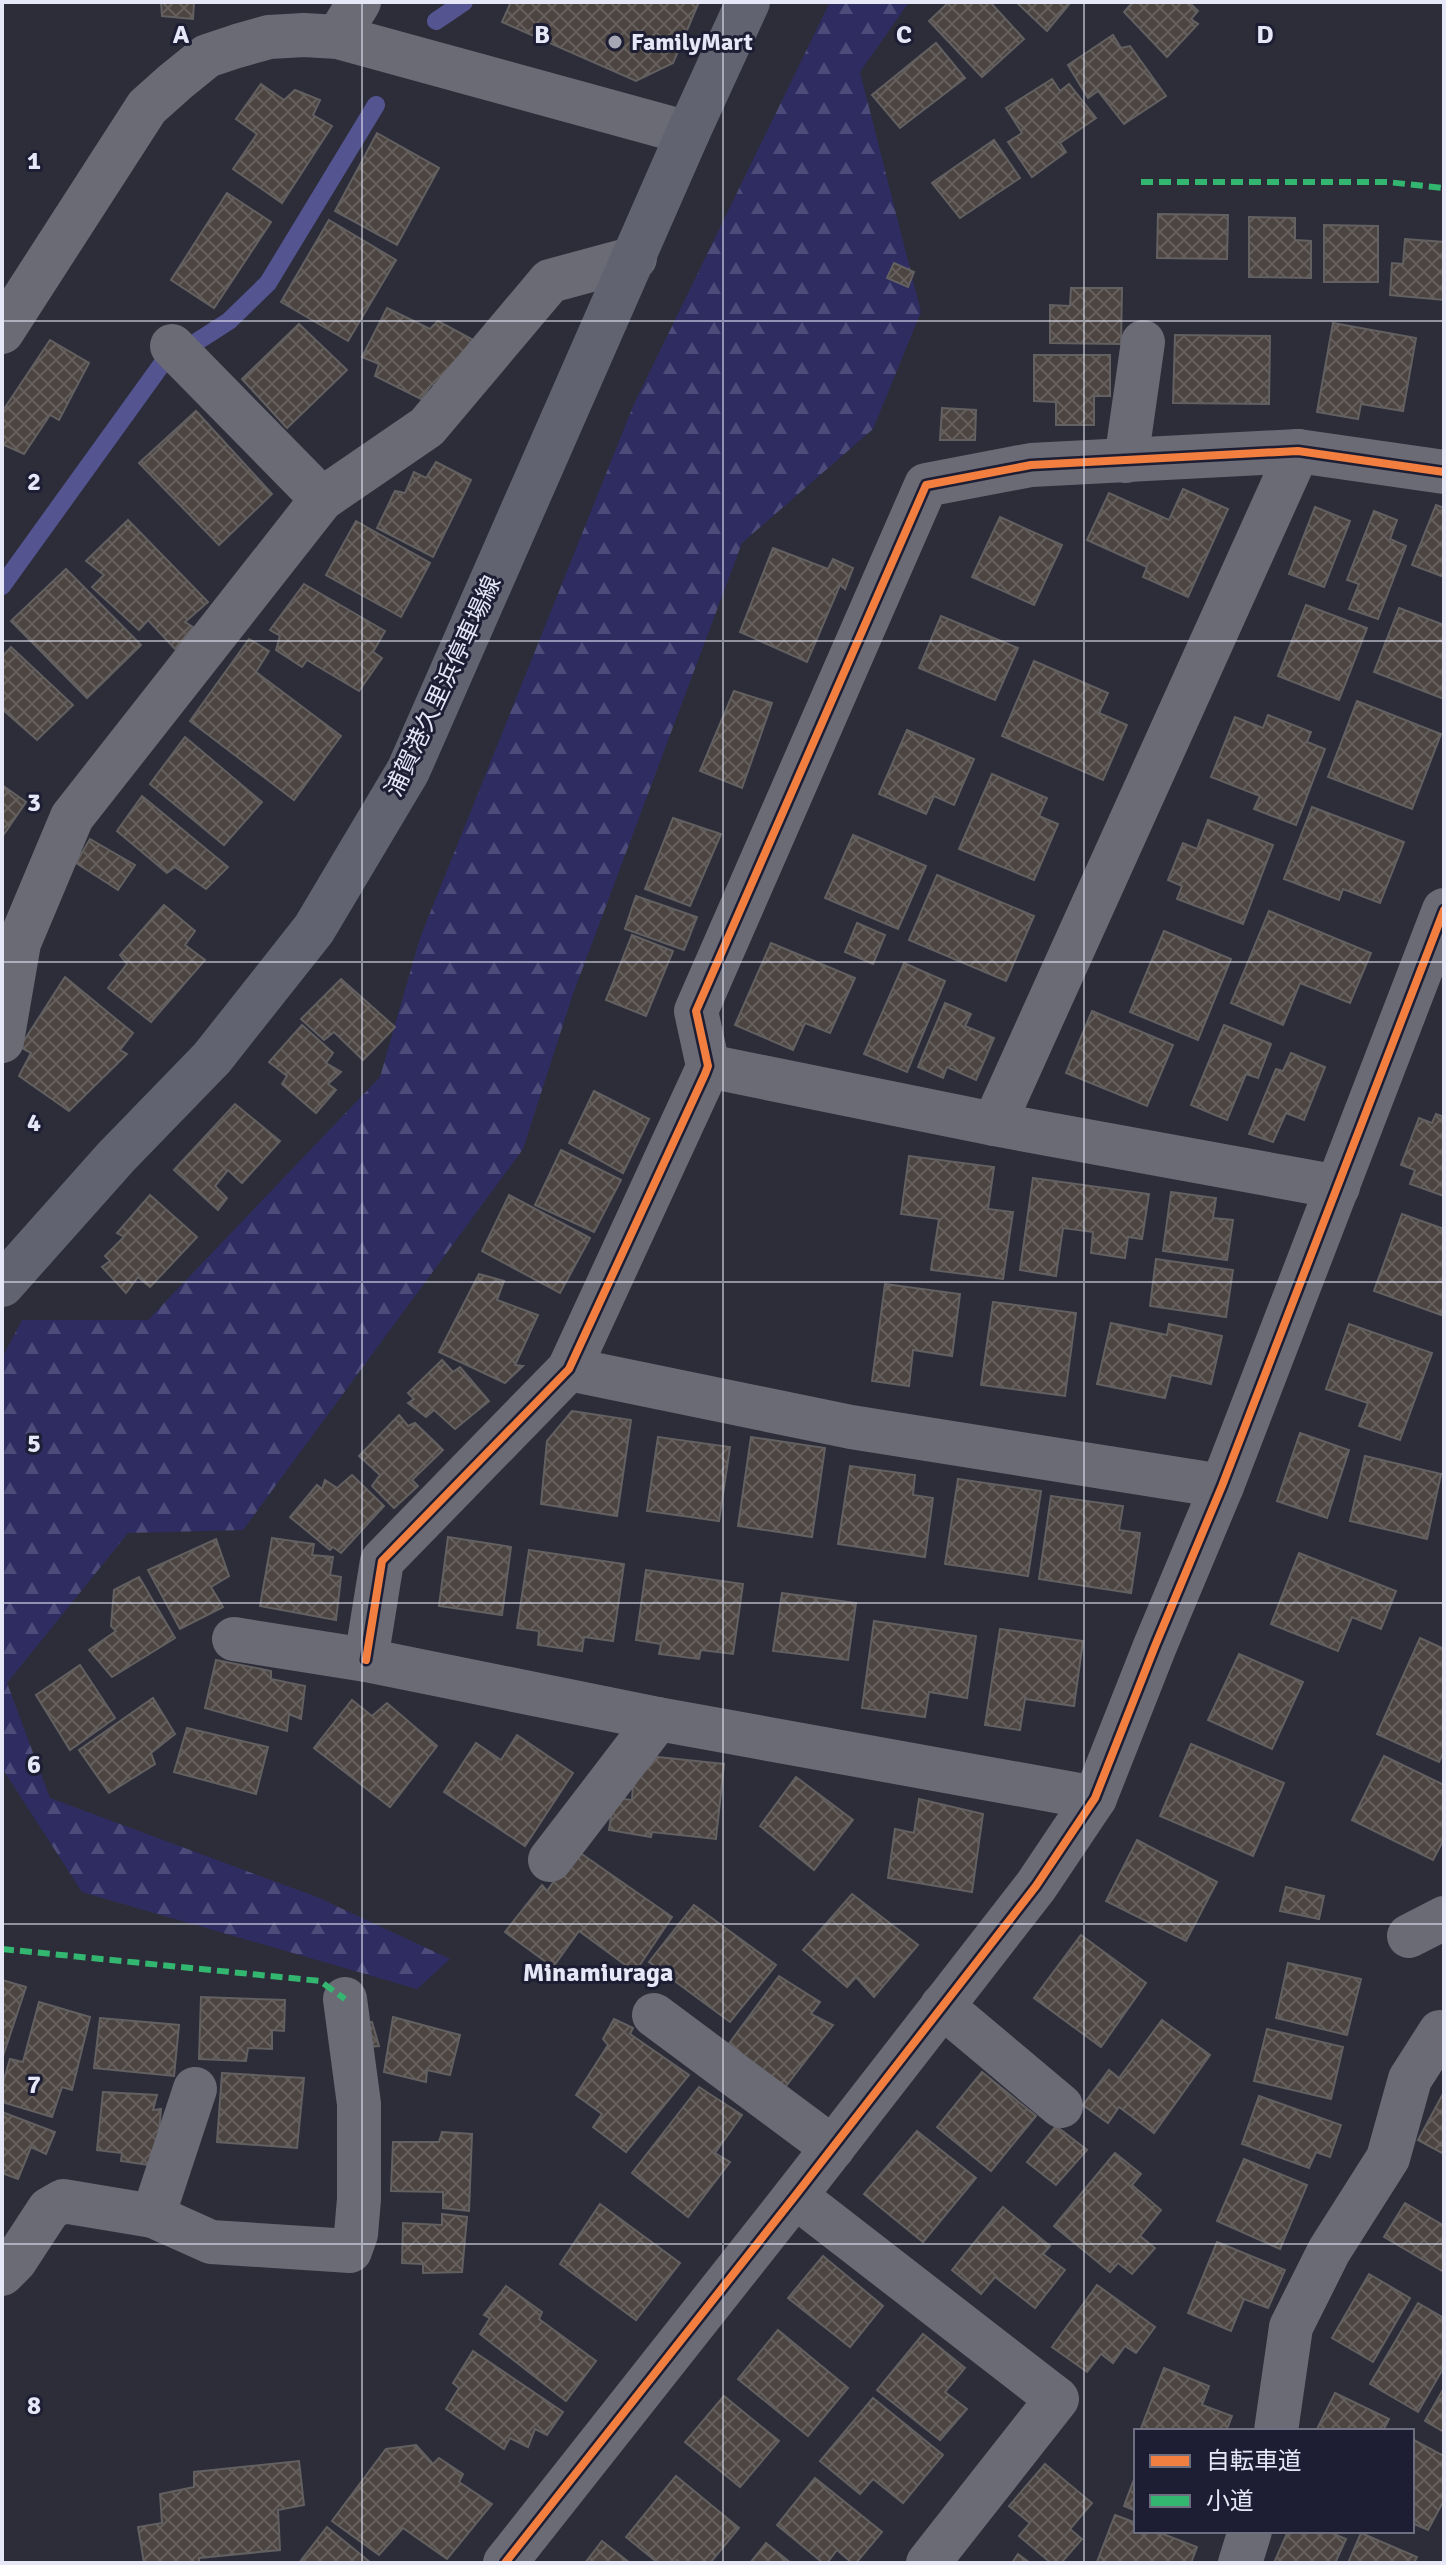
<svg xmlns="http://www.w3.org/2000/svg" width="1446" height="2565" font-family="Signika,'Noto Sans JP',sans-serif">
	<defs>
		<pattern id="forest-firs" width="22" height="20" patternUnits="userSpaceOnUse" patternTransform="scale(2)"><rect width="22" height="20" fill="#2f2c62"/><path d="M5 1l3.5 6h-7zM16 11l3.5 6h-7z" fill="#4d4b79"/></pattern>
		<pattern id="building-cross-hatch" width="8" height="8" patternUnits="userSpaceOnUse" patternTransform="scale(2)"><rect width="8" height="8" fill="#4b4441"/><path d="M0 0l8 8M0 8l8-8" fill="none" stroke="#655f5d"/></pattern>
	</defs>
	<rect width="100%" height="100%" fill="#2c2d39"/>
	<polygon fill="url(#forest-firs)" points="830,2 909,2 860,72 921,312 873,429 742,543 573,994 523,1149 243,1530 128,1533 7,1683 50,1798 317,1897 450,1959 417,1989 82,1892 2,1768 2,1358 22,1320 148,1320 380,1077 420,938 634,404"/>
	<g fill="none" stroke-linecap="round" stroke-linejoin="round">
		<g stroke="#545491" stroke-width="18">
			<polyline points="436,21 464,2"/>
			<polyline points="2,586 162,364 229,321 268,283 376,105"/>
		</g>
	</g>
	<g fill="url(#building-cross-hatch)" stroke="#636061" stroke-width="2">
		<polygon points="161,2 194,2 193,19 162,16"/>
		<polygon points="511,2 699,2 673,63 636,81 502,22"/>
		<polygon points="949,2 990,2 1024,39 982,77 929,21"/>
		<polygon points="1016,2 1071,2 1047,31"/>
		<polygon points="1133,2 1189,2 1198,11 1191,19 1198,24 1167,57 1124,12"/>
		<polygon points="1113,35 1121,48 1130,46 1166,96 1124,124 1098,91 1088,98 1068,65"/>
		<polygon points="936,43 965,78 900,128 872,95"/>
		<polygon points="1052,79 1060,91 1069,84 1096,118 1060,143 1066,152 1032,177 1008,142 1022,133 1006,108"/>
		<polygon points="261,84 284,100 295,90 320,100 313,115 332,126 282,203 233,169 257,134 236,119"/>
		<polygon points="377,133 439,168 397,245 335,211"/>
		<polygon points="994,140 1020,178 960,218 932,183"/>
		<polygon points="227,193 271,222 214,308 171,280"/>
		<polygon points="1158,214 1228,215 1227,259 1157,258"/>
		<polygon points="1249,217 1295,218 1295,240 1311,241 1311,278 1249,277"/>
		<polygon points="329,220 396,260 348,341 281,302"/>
		<polygon points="1324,225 1378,226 1378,282 1324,282"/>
		<polygon points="1405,239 1444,242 1444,300 1390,295 1392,263 1403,264"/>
		<polygon points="894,263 914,272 908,287 887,278"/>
		<polygon points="1071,288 1122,288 1121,344 1050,343 1050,305 1070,306"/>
		<polygon points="387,308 430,329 438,321 475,341 447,393 432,384 421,399 375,376 379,364 362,357"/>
		<polygon points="1333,323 1416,338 1403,411 1361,404 1358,419 1317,412"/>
		<polygon points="299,324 347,370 287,428 242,379"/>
		<polygon points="1175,335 1270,336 1269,404 1173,403"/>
		<polygon points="50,340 89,363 59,420 50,415 24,454 2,444 2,412"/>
		<polygon points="1034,355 1110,355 1110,396 1094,396 1094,425 1056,425 1056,402 1034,401"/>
		<polygon points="942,408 976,410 975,440 940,440"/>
		<polygon points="196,411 272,494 219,545 139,463"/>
		<polygon points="436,462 471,480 433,557 377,528 395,491 405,493 414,472 426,478"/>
		<polygon points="1183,489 1228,509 1188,597 1143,577 1147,567 1087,540 1109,493 1169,520"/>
		<polygon points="1436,505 1444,508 1444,577 1412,565"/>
		<polygon points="1315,507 1350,521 1324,587 1289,574"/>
		<polygon points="1374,511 1397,520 1390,539 1406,546 1378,619 1349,609 1359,584 1347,580"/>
		<polygon points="1000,517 1062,545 1034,605 972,577"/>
		<polygon points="128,520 208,602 185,622 193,627 175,649 148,620 139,630 92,587 104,575 86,561"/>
		<polygon points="356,521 430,563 401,617 326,575"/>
		<polygon points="773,548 828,569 833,559 853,568 845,589 840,585 807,662 740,632"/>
		<polygon points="66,569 141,645 87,698 11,621"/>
		<polygon points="304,584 385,631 373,652 382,658 359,691 307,660 302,667 276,650 280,636 270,630"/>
		<polygon points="1306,605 1367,628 1339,700 1278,676"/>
		<polygon points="1399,608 1444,625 1444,699 1374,672"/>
		<polygon points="941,616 1018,648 995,700 919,668"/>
		<polygon points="249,639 269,651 256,672 341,736 294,800 190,721"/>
		<polygon points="11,647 73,705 37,740 2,709 2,657"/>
		<polygon points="1034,661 1108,693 1099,713 1127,725 1103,780 1002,736"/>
		<polygon points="734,691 772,703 742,788 700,771"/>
		<polygon points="1357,701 1441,734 1412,809 1328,777"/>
		<polygon points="1268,715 1311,732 1307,742 1325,749 1296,825 1254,809 1260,796 1211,777 1235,717 1263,728"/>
		<polygon points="907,730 974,759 954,805 934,796 926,814 879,794"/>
		<polygon points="185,737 262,802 224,845 150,784"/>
		<polygon points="992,774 1047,798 1039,816 1058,824 1034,880 959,849"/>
		<polygon points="2,785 26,802 2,837"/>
		<polygon points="142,796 228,867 206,889 175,867 167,873 117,831"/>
		<polygon points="1312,807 1404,842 1380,903 1343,889 1339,900 1284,879"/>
		<polygon points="673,818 721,834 690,906 645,889"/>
		<polygon points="1208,820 1273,845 1243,924 1177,899 1182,886 1168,880 1183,843 1197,849"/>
		<polygon points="853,835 926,866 898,929 825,898"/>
		<polygon points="90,839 135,865 118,890 76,863"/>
		<polygon points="937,875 1034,916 1006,981 909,940"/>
		<polygon points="636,896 697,917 684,950 625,929"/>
		<polygon points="164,905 195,931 185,945 205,960 151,1022 108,988 127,964 120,955"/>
		<polygon points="1269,911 1371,953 1350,1003 1300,983 1283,1025 1231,1003"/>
		<polygon points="857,923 885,935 873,964 845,952"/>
		<polygon points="1164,931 1231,959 1198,1040 1130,1012"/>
		<polygon points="632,935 673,951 646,1016 606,1000"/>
		<polygon points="771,943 855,978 830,1033 805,1023 793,1050 735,1025"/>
		<polygon points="904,963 945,981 907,1072 864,1054"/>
		<polygon points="65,977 133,1033 120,1050 127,1054 69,1111 19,1076 31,1053 20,1047"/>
		<polygon points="341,979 395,1027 363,1060 334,1032 324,1040 301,1019"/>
		<polygon points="945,1003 971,1014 965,1026 994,1038 976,1080 947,1067 943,1078 918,1067"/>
		<polygon points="1092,1011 1173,1045 1147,1106 1066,1073"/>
		<polygon points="302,1025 333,1053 326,1063 341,1072 328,1084 336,1090 316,1113 282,1084 287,1076 269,1062"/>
		<polygon points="1224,1025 1271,1044 1258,1078 1246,1074 1227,1120 1191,1105"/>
		<polygon points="1291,1053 1325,1067 1304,1120 1286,1113 1273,1142 1249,1134 1276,1069 1283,1071"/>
		<polygon points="594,1091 649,1119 623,1173 569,1143"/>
		<polygon points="235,1104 280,1141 242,1183 228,1170 215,1186 227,1198 218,1210 174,1170"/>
		<polygon points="1436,1114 1444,1117 1444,1196 1410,1184 1415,1170 1401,1165 1419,1118 1432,1123"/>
		<polygon points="561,1150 621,1180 594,1232 535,1205"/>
		<polygon points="909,1156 994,1167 988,1209 1013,1212 1003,1279 931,1270 939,1219 901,1214"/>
		<polygon points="1033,1178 1149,1194 1142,1239 1128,1237 1125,1258 1091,1253 1093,1232 1063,1228 1056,1276 1020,1270"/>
		<polygon points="1171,1192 1216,1198 1213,1218 1233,1220 1227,1260 1163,1251"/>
		<polygon points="150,1195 197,1237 150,1287 138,1277 126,1293 102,1267 110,1261 105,1256 124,1237 117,1233"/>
		<polygon points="509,1195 590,1238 560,1293 482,1251"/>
		<polygon points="1402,1214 1444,1229 1444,1316 1374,1291"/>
		<polygon points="1156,1259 1233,1270 1226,1317 1150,1306"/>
		<polygon points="479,1274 504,1281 497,1300 538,1315 515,1365 523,1366 505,1383 439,1352"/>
		<polygon points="885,1284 960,1294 952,1356 913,1350 909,1386 872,1381"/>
		<polygon points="993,1302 1076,1313 1065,1396 981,1385"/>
		<polygon points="1111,1323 1167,1335 1169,1324 1222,1336 1211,1384 1171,1375 1165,1398 1097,1384"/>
		<polygon points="1349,1324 1432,1353 1400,1440 1359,1426 1368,1403 1326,1389"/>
		<polygon points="442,1360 453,1372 460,1367 489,1401 455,1429 434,1410 426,1417 408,1403 414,1399 408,1393"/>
		<polygon points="572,1411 631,1420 617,1516 541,1504 547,1441"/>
		<polygon points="399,1415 408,1426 415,1423 443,1450 412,1480 418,1486 394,1508 372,1486 380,1475 359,1456"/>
		<polygon points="1300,1433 1349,1450 1327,1518 1277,1501"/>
		<polygon points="658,1437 730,1447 719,1521 647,1511"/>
		<polygon points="751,1437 825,1448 812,1537 738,1526"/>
		<polygon points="1365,1456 1441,1474 1427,1539 1350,1521"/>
		<polygon points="850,1466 915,1475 913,1495 933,1498 925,1557 838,1544"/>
		<polygon points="352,1475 384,1506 341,1553 333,1547 330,1550 290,1517 317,1485 322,1489 325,1480 337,1488"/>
		<polygon points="958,1479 1041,1491 1028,1576 945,1564"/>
		<polygon points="1051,1496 1123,1506 1119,1530 1140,1533 1131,1593 1039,1579"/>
		<polygon points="448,1537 511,1547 502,1615 439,1606"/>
		<polygon points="272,1538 314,1544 312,1555 333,1557 330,1575 341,1577 336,1620 260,1606"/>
		<polygon points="216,1539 229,1576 211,1587 223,1607 180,1629 148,1570"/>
		<polygon points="529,1550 624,1564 613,1641 584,1637 582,1651 538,1645 539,1631 517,1628"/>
		<polygon points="1299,1553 1396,1591 1381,1629 1352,1617 1338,1651 1271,1624"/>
		<polygon points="646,1570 743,1584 733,1654 701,1650 699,1659 659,1654 661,1644 636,1640"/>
		<polygon points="139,1577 175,1638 112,1677 89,1650 116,1631 111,1626 114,1590"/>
		<polygon points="782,1593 856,1603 848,1660 773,1651"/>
		<polygon points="874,1621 976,1636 967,1698 929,1692 925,1717 862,1708"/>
		<polygon points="1000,1629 1083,1641 1074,1706 1025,1699 1020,1730 985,1725"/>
		<polygon points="1420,1638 1444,1649 1444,1751 1439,1762 1377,1734"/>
		<polygon points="1239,1654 1303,1682 1272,1749 1208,1720"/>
		<polygon points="216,1660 271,1671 271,1679 305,1686 301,1719 289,1714 287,1731 205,1708"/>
		<polygon points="80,1665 115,1718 70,1750 36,1695"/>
		<polygon points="153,1698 175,1734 151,1753 155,1764 109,1793 79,1750"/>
		<polygon points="352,1700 372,1716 387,1703 437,1746 390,1807 314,1748"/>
		<polygon points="187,1728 268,1747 256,1794 174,1772"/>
		<polygon points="517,1735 573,1773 525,1846 444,1792 476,1743 501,1760"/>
		<polygon points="1191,1744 1284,1783 1253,1856 1160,1816"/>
		<polygon points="648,1756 724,1764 716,1839 652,1832 651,1837 609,1830 614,1798 632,1800 634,1767"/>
		<polygon points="1384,1756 1444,1785 1444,1839 1433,1860 1352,1820"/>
		<polygon points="796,1777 853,1820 814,1870 760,1826"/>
		<polygon points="919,1799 983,1814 972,1892 888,1878 895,1829 914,1833"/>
		<polygon points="1137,1840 1217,1882 1186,1941 1106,1901"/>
		<polygon points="576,1850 672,1917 635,1972 579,1931 553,1967 505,1932 542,1885 547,1891"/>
		<polygon points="1286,1887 1324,1896 1319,1919 1280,1911"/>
		<polygon points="852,1894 918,1945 874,1997 856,1977 847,1987 803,1950"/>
		<polygon points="694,1905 776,1965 730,2022 649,1962"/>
		<polygon points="1081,1935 1146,1983 1101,2047 1034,1998"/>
		<polygon points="1288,1963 1361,1979 1347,2035 1276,2018"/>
		<polygon points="779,1976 820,2002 811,2014 833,2025 783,2090 725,2049"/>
		<polygon points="2,1980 26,1987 2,2059"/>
		<polygon points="201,1997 285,2000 284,2031 272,2030 272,2049 248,2048 246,2061 199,2059"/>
		<polygon points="39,2002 90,2017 72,2090 62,2087 52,2117 2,2102 2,2086 10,2059 23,2062"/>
		<polygon points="393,2017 460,2035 450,2075 427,2070 426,2082 384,2072"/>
		<polygon points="100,2018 179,2025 174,2076 94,2068"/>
		<polygon points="614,2019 633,2028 630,2034 689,2075 626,2152 593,2127 602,2114 576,2095 608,2045 603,2039"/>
		<polygon points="1162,2020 1210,2055 1154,2133 1119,2107 1108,2123 1083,2105 1109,2070 1119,2078"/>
		<polygon points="372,2022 379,2046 368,2047 361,2024"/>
		<polygon points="1267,2029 1343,2047 1331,2099 1254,2081"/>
		<polygon points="982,2072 1036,2116 991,2171 937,2127"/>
		<polygon points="222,2073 304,2078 297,2148 217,2142"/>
		<polygon points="699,2087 742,2115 715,2153 730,2162 688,2217 632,2173"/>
		<polygon points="103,2092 157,2095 153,2110 161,2109 156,2166 121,2161 122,2153 97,2150"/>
		<polygon points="1444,2092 1444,2154 1418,2140"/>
		<polygon points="1259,2096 1341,2125 1330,2157 1316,2152 1309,2168 1242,2144"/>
		<polygon points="2,2112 55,2132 46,2154 31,2147 18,2179 2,2173"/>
		<polygon points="1056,2126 1087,2150 1056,2185 1027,2162"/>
		<polygon points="917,2131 976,2178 923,2242 864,2194"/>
		<polygon points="442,2132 472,2134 469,2211 443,2208 443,2192 391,2191 393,2142 439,2142"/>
		<polygon points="1115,2153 1141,2174 1132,2185 1161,2210 1140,2236 1155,2248 1132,2274 1118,2263 1110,2272 1054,2226"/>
		<polygon points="1244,2159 1307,2185 1280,2249 1217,2221"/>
		<polygon points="1405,2203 1443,2225 1444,2224 1444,2272 1384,2237"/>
		<polygon points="600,2204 680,2263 636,2320 560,2264"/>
		<polygon points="1003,2207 1050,2246 1043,2254 1065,2270 1035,2308 995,2277 981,2294 952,2270"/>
		<polygon points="442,2214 467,2217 462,2272 423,2273 423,2264 402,2263 403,2223 442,2225"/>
		<polygon points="1217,2242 1285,2270 1268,2308 1244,2299 1231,2331 1188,2313"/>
		<polygon points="823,2256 883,2306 850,2347 788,2298"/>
		<polygon points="1369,2274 1410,2298 1373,2362 1332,2338"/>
		<polygon points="1097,2285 1155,2327 1136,2353 1125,2346 1113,2363 1101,2354 1087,2372 1052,2347"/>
		<polygon points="506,2286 542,2312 539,2319 596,2361 566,2401 480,2334 490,2318 484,2315"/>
		<polygon points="1418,2303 1444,2318 1444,2367 1418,2412 1370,2384"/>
		<polygon points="778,2330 848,2388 808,2436 738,2379"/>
		<polygon points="923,2334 965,2368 945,2392 967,2409 940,2440 877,2390"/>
		<polygon points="473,2351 563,2412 547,2435 535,2429 528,2447 510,2438 504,2449 446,2409 459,2388 453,2383"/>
		<polygon points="1164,2368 1209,2386 1202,2405 1232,2416 1226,2431 1140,2431"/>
		<polygon points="1444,2388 1444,2432 1425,2421"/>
		<polygon points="1335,2393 1389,2419 1383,2431 1316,2431"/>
		<polygon points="724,2396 779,2441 740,2487 685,2442"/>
		<polygon points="873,2398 943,2455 903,2503 873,2479 860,2494 820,2461"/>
		<polygon points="1412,2439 1444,2456 1444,2500 1428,2530 1412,2523"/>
		<polygon points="416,2445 433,2464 439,2458 463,2474 459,2482 492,2504 447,2559 403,2528 379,2555 332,2521 386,2449"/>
		<polygon points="299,2461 304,2505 278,2510 280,2550 199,2558 199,2563 144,2563 138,2527 162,2523 160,2494 194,2487 194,2472"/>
		<polygon points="1045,2464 1092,2503 1070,2529 1082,2539 1061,2563 1051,2563 1019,2536 1030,2523 1009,2506"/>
		<polygon points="1136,2474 1136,2511 1124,2506"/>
		<polygon points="676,2476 739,2528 710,2563 681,2563 677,2560 675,2563 658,2563 626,2537"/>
		<polygon points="815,2478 882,2532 856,2563 852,2563 837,2550 827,2563 823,2563 777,2525"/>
		<polygon points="1115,2515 1136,2523 1136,2531 1155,2531 1197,2547 1191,2563 1097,2562"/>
		<polygon points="327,2527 371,2563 299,2563"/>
		<polygon points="1288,2531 1327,2531 1346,2539 1335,2563 1274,2563"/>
		<polygon points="1361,2533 1417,2557 1414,2563 1348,2563"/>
		<polygon points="602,2541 630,2563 585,2563"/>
		<polygon points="766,2543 791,2563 750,2563"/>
		<polygon points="1018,2554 1030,2563 1012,2563"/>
	</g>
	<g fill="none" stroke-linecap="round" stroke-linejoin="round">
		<g stroke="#6b6b76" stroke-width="44">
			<polyline points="338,37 359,2"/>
			<polyline points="2,332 147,107 175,82 207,56 237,46 269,37 304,35 338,37 688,133"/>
			<polyline points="172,346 322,499"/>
			<polyline points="1126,461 1143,342"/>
			<polyline points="2,1041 19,943 72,817 322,499 427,427 550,281 635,258"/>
			<polyline points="708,1066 994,1124 1338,1187"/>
			<polyline points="994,1124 1298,451"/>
			<polyline points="569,1369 851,1427 1222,1486"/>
			<polyline points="234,1639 366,1660 658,1719 1095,1798"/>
			<polyline points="366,1660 382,1561 569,1369 705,1074 708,1066 696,1011 926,485 1031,465 1298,451 1444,472"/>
			<polyline points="550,1860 658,1719"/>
			<polyline points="1409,1936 1444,1918"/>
			<polyline points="942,2006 1061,2106"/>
			<polyline points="654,2015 833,2148"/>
			<polyline points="795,2196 1057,2399 928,2563"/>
			<polyline points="153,2216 195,2089"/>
			<polyline points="2,2274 15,2261 49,2209 63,2201 153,2216 211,2242 350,2251 356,2234 359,2199 359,2104 345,1999"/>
			<polyline points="1276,2431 1291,2327 1329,2251 1388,2158 1410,2079 1440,2032 1444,2033"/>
			<polyline points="505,2563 795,2196 1036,1886 1095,1798 1155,1646 1222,1486 1444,910"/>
			<polyline points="1240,2563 1250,2531"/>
		</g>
		<polyline stroke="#626370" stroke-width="44" points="2,1285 116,1157 212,1058 314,929 408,771 688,133 748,2"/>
		<g stroke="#33b770" stroke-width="6" stroke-dasharray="12 6" stroke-linecap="butt">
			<polyline points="1141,182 1387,182 1444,188"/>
			<polyline points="2,1949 320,1981 345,1999"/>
		</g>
		<defs>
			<g id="cycleway">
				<polyline points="366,1660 382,1561 569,1369 705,1074 708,1066 696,1011 926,485 1031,465 1298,451 1444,472"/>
				<polyline points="505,2563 795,2196 1036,1886 1095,1798 1155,1646 1222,1486 1444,910"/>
			</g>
		</defs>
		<use href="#cycleway" stroke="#1d1e33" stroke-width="13"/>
		<use href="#cycleway" stroke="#f27e40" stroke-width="8"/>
	</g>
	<path fill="none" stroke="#e6e8f7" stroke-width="2" stroke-opacity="0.55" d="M 362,2 L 362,2563M 723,2 L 723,2563M 1084,2 L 1084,2563M 2,321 L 1444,321M 2,641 L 1444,641M 2,962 L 1444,962M 2,1282 L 1444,1282M 2,1603 L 1444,1603M 2,1924 L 1444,1924M 2,2244 L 1444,2244"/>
	<circle fill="#a5a7b4" stroke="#1d1e33" stroke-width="3" cx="615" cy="42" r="8"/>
	<g text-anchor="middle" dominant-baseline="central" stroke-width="6" stroke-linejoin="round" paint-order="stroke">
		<g font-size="24" font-weight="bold" fill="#e6e8f7" stroke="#1d1e33" text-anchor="start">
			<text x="631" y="42">FamilyMart</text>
		</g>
		<g font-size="24" fill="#e6e8f7" stroke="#1d1e33">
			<text transform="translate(443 686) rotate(-65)">浦賀港久里浜停車場線</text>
		</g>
		<g font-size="26" font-weight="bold" fill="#e6e8f7" stroke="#1d1e33">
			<text x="598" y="1973">Minamiuraga</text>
		</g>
	</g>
	<g font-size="26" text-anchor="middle" font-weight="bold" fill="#e6e8f7" stroke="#1d1e33" stroke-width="6" stroke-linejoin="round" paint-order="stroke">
		<text x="181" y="43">A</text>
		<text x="542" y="43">B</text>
		<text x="904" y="43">C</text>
		<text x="1265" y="43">D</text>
		<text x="34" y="169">1</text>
		<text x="34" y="490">2</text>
		<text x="34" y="811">3</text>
		<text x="34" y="1131">4</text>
		<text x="34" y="1452">5</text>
		<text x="34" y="1773">6</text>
		<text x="34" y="2093">7</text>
		<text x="34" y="2414">8</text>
	</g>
	<rect width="1446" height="2565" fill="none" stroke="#e6e8f7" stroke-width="8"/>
	<rect x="1134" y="2429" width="280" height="104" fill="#1d1e33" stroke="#6d6f81" stroke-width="2"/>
	<rect x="1150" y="2455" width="40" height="12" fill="#f27e40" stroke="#6d6f81" stroke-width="2"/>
	<text x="1206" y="2469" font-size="24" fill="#e6e8f7">自転車道</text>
	<rect x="1150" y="2495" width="40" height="12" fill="#33b770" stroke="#6d6f81" stroke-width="2"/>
	<text x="1206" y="2509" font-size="24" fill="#e6e8f7">小道</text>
</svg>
